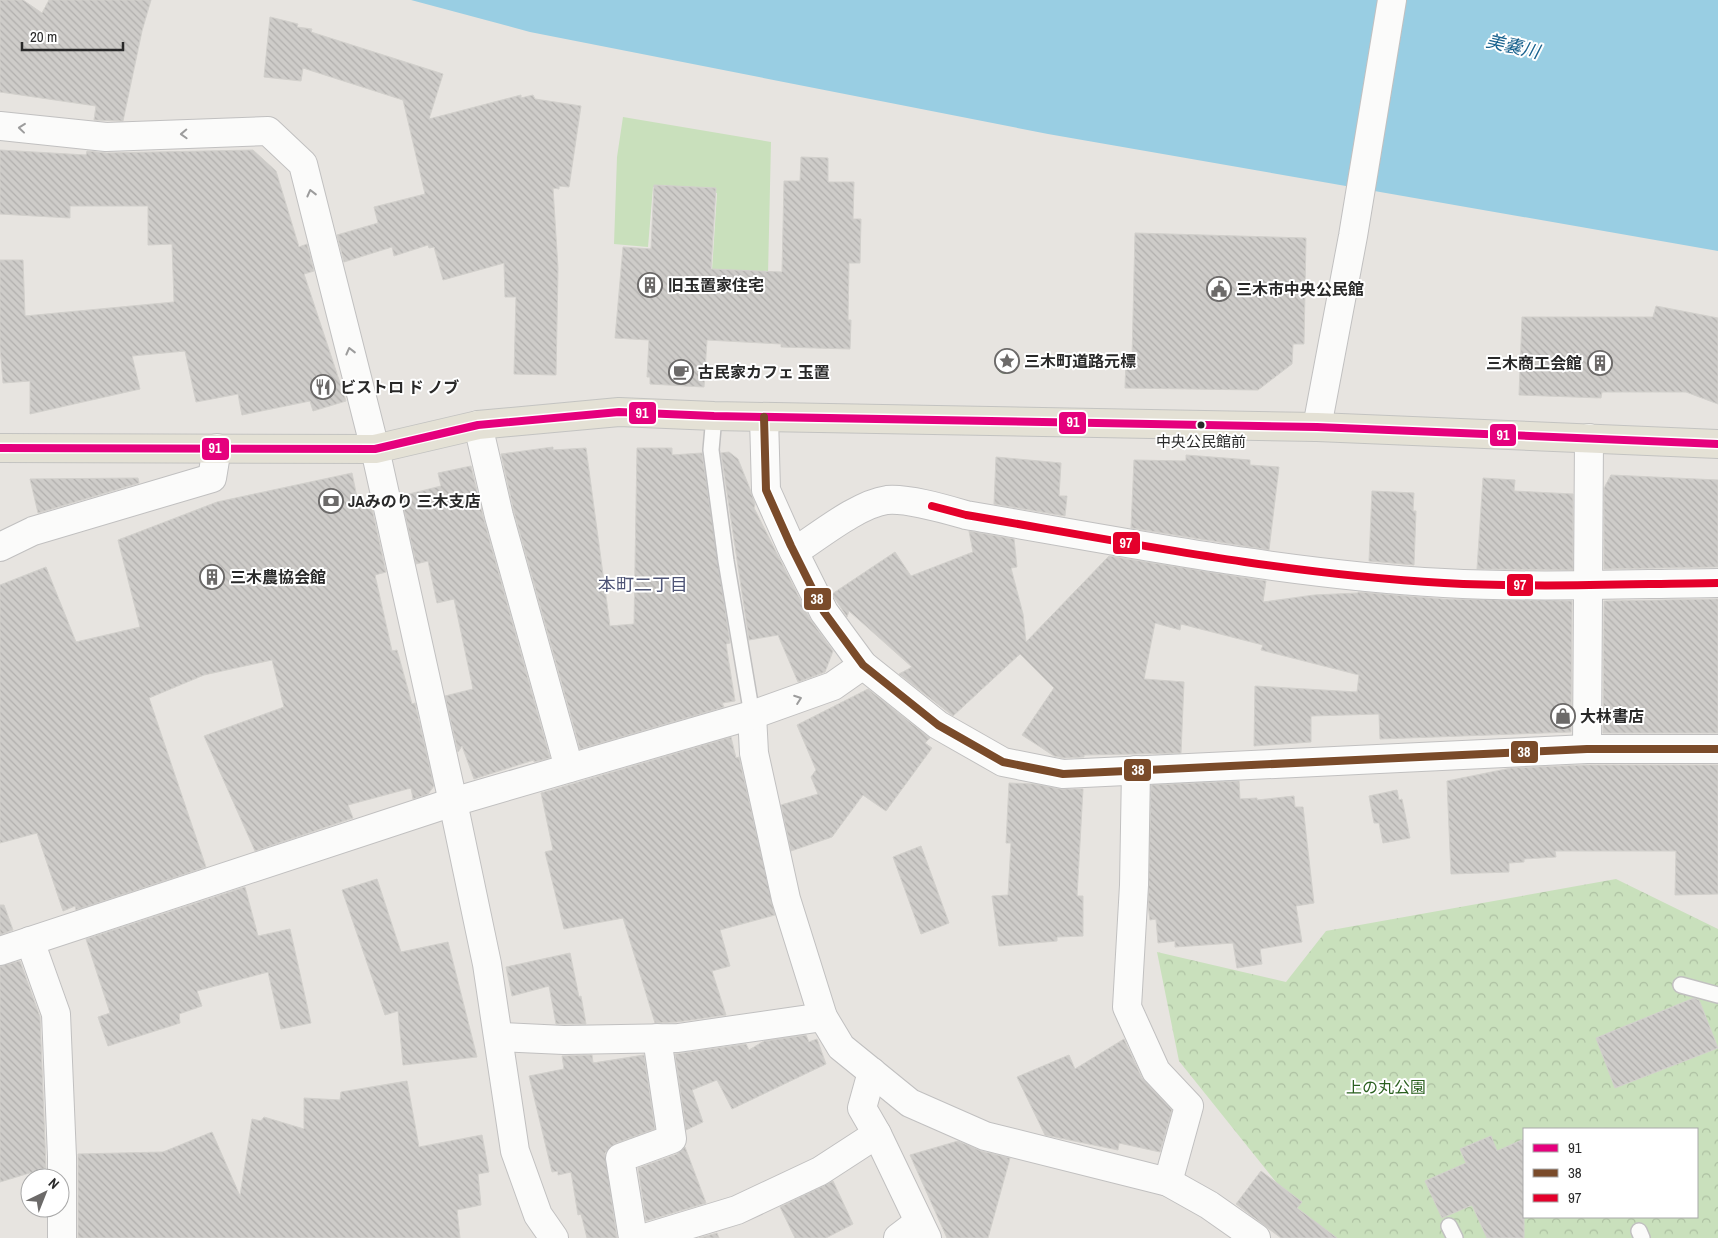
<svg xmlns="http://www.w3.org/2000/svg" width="1718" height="1238" font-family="'Archivo Narrow','Noto Sans JP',sans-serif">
	<defs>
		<pattern id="forest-crowns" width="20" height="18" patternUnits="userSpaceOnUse" patternTransform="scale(1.25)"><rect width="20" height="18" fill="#c9e0bc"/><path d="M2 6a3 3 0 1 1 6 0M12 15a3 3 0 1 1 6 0" fill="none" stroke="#adc0a2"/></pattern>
		<pattern id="building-back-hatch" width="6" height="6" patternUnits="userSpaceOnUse" patternTransform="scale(1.25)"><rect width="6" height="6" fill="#ceccc9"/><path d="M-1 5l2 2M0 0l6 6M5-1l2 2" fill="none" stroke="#b1afad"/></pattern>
	</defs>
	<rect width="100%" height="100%" fill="#e7e4e0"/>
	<polygon fill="#c9e0bc" points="623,117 771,142 768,275 712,271 717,193 653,187 648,247 614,244 617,157"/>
	<path fill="url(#forest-crowns)" fill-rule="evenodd" d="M 1616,879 L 1718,929 L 1718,1238 L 1321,1238 L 1179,1061 L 1157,952 L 1286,982 L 1326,931 ZM 1524,1129 L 1697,1129 L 1697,1217 L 1524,1217 Z"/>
	<polygon fill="#99cee3" points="411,0 1718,0 1718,251 1048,134 530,32"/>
	<g fill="url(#building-back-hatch)" stroke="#d2d0cc">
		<polygon points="0,0 23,0 42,13 49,0 151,0 142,31 123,121 94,120 96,106 0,92"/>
		<polygon points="270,17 298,24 297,27 312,29 311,32 443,74 429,119 521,95 521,98 533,95 535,99 581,106 569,187 559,186 559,189 553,188 558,268 556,375 514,374 516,297 505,297 504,263 443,280 434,247 429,248 428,245 394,256 392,247 344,262 337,235 378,223 374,207 425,194 403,100 303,68 301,81 264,77"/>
		<polygon points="0,150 86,155 87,151 107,153 253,150 276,171 299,247 307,244 314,271 304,274 346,401 313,411 310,401 242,415 238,394 196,402 185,351 132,356 140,389 30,414 30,381 3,383 0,347 0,260 23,260 25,316 174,302 172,244 148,245 148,206 70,206 70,218 0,214"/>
		<polygon points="801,157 828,158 828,182 854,182 853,219 861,219 860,263 849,263 848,320 851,320 850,349 781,347 781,344 707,340 704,387 650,384 650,377 647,377 649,340 615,338 623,247 651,249 654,185 716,188 711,269 782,272 784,181 800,181"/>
		<polygon points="1135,233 1306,238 1304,344 1293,344 1292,364 1258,390 1125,388 1126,359 1132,359"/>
		<polygon points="1656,306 1718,318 1718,404 1686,392 1602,392 1601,398 1519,395 1522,317 1653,317"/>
		<polygon points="553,447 553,450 586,448 610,626 634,624 637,448 672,448 672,455 702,453 730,643 726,644 735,701 722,703 724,707 580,749 514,512 501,454"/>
		<polygon points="729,452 738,459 750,489 755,504 754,508 810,619 833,651 825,672 798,682 778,635 749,640 721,453"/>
		<polygon points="1186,455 1250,460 1250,465 1279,467 1269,550 1131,528 1134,460 1186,461"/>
		<polygon points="996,457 1061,463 1059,496 1067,496 1065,516 994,504"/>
		<polygon points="471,466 484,520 550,758 534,762 534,760 474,779 462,746 458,752 445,696 473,689 454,599 437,603 428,561 416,564 401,496 441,486 438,473"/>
		<polygon points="352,473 359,507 371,504 386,572 375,575 392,651 397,650 412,704 415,703 434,786 428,794 413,799 411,788 348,805 353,818 255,851 204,736 284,707 272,660 204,675 149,698 206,867 76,910 75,906 63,911 37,833 0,843 0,585 46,567 76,642 140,627 118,540 217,502"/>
		<polygon points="1611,475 1718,480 1718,567 1604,569 1604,488"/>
		<polygon points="138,478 139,483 38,513 30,479"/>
		<polygon points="1483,478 1515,480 1514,491 1573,494 1573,570 1477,569"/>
		<polygon points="1372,491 1414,493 1413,511 1416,511 1414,565 1369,561"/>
		<polygon points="969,531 1014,539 1017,567 1011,568 1023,614 1026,642 1109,556 1266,581 1263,602 1314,595 1358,593 1358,592 1443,599 1572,601 1571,732 1380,739 1379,714 1311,716 1311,742 1254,746 1255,686 1357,692 1359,675 1261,650 1263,645 1181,624 1180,630 1155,623 1144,679 1184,682 1181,753 1084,755 1084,757 1064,758 1054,756 1022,735 1054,688 1020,654 953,716 899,674 912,667 849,611 847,617 832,594 895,552 911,576 973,552"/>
		<polygon points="1718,599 1718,733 1603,733 1604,601"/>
		<polygon points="868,689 930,738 925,743 932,748 886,811 863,795 832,837 791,851 781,805 818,794 811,777 816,770 797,725"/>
		<polygon points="731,737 736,758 739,757 775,915 720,930 730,966 712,971 726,1015 677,1022 655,1023 623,918 564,929 545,852 553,850 541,793"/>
		<polygon points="1587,765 1718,765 1718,894 1675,895 1676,851 1555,851 1556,857 1524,859 1524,862 1509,863 1509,872 1451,874 1447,781 1511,768"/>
		<polygon points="1239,781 1240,799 1257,798 1257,800 1294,796 1295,807 1303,807 1314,903 1296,906 1302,942 1260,949 1262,964 1237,968 1233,943 1175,947 1175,941 1158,943 1156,919 1150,920 1148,906 1151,785"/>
		<polygon points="1009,783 1035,784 1060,789 1083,789 1077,896 1083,896 1083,936 1057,937 1057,941 999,946 992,896 1008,895 1011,843 1006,843"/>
		<polygon points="1397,790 1399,800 1402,799 1410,838 1383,843 1379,823 1374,823 1369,796"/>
		<polygon points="921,846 949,923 921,934 893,857"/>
		<polygon points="377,879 401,952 448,942 477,1057 403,1065 398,1011 385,1015 342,890"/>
		<polygon points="245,887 258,936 290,929 311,1023 281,1029 268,972 197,991 202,1006 179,1014 180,1023 108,1046 98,1017 110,1013 86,939"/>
		<polygon points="0,905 4,905 13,930 0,935"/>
		<polygon points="570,953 579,997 581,996 586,1024 556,1024 549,986 512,996 506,967"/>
		<polygon points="20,961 40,1017 46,1168 0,1182 0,966"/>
		<polygon points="1694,998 1699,1000 1718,1048 1615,1088 1596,1038"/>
		<polygon points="806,1035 809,1042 817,1039 826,1064 732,1109 717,1080 692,1090 703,1122 686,1130 675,1054 746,1044 749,1050 764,1041"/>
		<polygon points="1124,1039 1142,1078 1172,1110 1160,1152 1119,1143 1118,1150 1045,1135 1017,1077 1069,1055 1075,1069"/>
		<polygon points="592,1055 593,1063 644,1055 655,1129 614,1144 605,1153 617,1238 587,1238 581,1214 578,1215 571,1172 558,1175 558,1171 552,1172 529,1076 564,1069 562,1056"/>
		<polygon points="407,1081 419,1147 482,1135 489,1172 478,1174 481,1205 457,1210 460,1238 78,1238 78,1154 163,1152 212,1132 240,1196 252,1119 261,1121 264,1117 304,1129 304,1098 340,1100 341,1092"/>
		<polygon points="1491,1136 1497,1151 1524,1139 1524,1238 1487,1238 1472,1205 1442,1218 1425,1181 1466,1163 1460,1149"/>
		<polygon points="958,1141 981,1151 1010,1158 988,1238 947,1238 910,1155"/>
		<polygon points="685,1147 706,1203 646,1221 638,1168 677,1154"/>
		<polygon points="1261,1171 1302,1202 1297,1208 1337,1238 1281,1238 1236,1204"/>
		<polygon points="833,1181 853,1224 826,1238 795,1238 780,1207"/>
		<polygon points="717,1233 719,1238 699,1238"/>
	</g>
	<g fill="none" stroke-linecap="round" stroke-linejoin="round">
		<defs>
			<g id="lane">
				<polyline points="714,416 711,450 726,561 752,715"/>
				<polyline points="1681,985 1718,995"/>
				<polyline points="1449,1226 1455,1238"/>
				<polyline points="1639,1231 1642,1238"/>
			</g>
			<g id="street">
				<polyline points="0,126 106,137 268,131 303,164 375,449 453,802 487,964 515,1151 538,1215 554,1238"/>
				<polyline points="764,417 766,490 791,546 824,612 863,665 938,725 1003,762 1063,774 1587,749 1718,749"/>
				<polyline points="478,425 499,516 569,768"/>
				<polyline points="1317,427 1353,236 1392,0"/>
				<polyline points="0,547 33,531 212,478 217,448"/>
				<path d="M 794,552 C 819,536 858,504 887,500 C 908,498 945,509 966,515 C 1124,542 1283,574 1444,583 C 1535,588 1627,584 1718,583"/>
				<polyline points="752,715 754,753 786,899 823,1017 841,1047 910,1103 985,1136 1168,1182 1209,1205 1256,1238"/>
				<polyline points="1587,749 1589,438"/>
				<polyline points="1136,770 1134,885 1127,1007 1156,1071 1189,1106 1168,1182"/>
				<polyline points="30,941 56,1014 62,1157 62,1238"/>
				<polyline points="0,951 453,802 752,715 833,686 863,665"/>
				<polyline points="500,1037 564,1040 678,1038 823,1017"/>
				<polyline points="872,1072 862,1108 877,1134 927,1238"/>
				<polyline points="633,1238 620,1158 672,1139 657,1038"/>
				<polyline points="645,1238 737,1210 820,1171 877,1134"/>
				<polyline points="898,1238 919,1222"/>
			</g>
			<polyline id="primary" points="0,448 375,449 478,425 619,412 714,416 1317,427 1718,444"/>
		</defs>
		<use href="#lane" stroke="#c1c0c0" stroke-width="18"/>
		<use href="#street" stroke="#c1c0c0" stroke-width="30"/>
		<use href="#primary" stroke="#c3c3c1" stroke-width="30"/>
		<use href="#lane" stroke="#fbfbfa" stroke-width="15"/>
		<use href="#street" stroke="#fbfbfa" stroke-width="28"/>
		<use href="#primary" stroke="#e4e1d5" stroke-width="28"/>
		<defs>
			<polyline id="bus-1" points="0,448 375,449 478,425 619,412 714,416 1317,427 1718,444"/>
			<polyline id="bus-2" points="764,417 766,490 791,546 824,612 863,665 938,725 1003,762 1063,774 1587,749 1718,749"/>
			<path id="bus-3" d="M 932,506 L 966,515 C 1124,542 1283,574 1444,583 C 1535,588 1627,584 1718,583"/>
		</defs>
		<use href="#bus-1" stroke="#fff" stroke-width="11"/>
		<use href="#bus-2" stroke="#fff" stroke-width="11"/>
		<use href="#bus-3" stroke="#fff" stroke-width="11"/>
		<use href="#bus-1" stroke="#e5007d" stroke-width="8"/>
		<use href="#bus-2" stroke="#7a4b2a" stroke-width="8"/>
		<use href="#bus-3" stroke="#e4002b" stroke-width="8"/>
	</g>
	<circle fill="#809b76" cx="1005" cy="366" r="8"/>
	<defs><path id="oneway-chevron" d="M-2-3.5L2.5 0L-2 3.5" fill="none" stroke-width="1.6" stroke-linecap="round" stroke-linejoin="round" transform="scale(1.25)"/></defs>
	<g stroke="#9c9c9c">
		<use href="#oneway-chevron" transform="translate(22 128) rotate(-174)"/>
		<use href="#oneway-chevron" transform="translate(184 134) rotate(178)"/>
		<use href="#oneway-chevron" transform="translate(311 193) rotate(-104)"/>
		<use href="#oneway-chevron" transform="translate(350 351) rotate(-104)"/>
		<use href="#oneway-chevron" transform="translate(798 699) rotate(-20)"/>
	</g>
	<defs>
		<symbol id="building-ring" viewBox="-11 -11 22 22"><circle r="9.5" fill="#fff" stroke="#6c6a69" stroke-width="1.5"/><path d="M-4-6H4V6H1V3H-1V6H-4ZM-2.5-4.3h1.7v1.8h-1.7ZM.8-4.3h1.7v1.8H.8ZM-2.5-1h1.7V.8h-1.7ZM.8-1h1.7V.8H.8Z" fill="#6c6a69"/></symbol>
		<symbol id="civic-ring" viewBox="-11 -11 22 22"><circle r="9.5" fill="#fff" stroke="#6c6a69" stroke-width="1.5"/><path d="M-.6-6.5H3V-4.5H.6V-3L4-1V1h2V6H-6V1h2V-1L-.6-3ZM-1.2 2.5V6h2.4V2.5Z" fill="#6c6a69"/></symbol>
		<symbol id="sight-ring" viewBox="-11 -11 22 22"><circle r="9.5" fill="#fff" stroke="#6c6a69" stroke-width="1.5"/><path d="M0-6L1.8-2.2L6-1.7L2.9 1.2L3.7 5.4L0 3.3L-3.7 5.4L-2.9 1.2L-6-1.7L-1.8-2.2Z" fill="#6c6a69"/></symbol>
		<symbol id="cafe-ring" viewBox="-11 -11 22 22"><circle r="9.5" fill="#fff" stroke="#6c6a69" stroke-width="1.5"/><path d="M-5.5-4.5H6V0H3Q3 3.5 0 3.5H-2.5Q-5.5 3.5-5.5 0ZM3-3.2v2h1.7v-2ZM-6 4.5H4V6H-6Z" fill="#6c6a69"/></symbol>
		<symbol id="restaurant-ring" viewBox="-11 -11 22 22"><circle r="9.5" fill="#fff" stroke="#6c6a69" stroke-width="1.5"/><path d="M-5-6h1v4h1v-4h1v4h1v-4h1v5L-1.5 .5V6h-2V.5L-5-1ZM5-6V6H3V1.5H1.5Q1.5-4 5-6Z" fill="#6c6a69"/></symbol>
		<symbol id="bank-ring" viewBox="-11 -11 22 22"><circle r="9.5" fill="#fff" stroke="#6c6a69" stroke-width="1.5"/><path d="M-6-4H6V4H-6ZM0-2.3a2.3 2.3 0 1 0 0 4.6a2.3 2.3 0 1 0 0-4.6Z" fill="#6c6a69"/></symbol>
		<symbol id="shop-ring" viewBox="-11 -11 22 22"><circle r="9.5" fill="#fff" stroke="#6c6a69" stroke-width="1.5"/><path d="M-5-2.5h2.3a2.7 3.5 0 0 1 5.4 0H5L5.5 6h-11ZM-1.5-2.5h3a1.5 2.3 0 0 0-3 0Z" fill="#6c6a69"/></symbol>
	</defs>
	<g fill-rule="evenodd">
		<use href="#building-ring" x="636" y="271" width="28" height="28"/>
		<use href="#civic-ring" x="1205" y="275" width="28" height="28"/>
		<use href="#sight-ring" x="993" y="347" width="28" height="28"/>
		<use href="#building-ring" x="1586" y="349" width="28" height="28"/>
		<use href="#cafe-ring" x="667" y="358" width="28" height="28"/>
		<use href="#restaurant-ring" x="309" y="373" width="28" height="28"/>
		<use href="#bank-ring" x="317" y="487" width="28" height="28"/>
		<use href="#building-ring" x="198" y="563" width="28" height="28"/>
		<use href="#shop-ring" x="1549" y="702" width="28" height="28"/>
	</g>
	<circle fill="#292929" stroke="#fff" stroke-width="2" cx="1201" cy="425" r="4.5"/>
	<g text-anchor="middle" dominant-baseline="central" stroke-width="4" stroke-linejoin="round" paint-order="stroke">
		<g font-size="15" fill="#292929" stroke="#fff">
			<text x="1201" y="441">中央公民館前</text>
		</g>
		<g font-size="16" font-weight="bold" fill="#292929" stroke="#fff" text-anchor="start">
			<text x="668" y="285">旧玉置家住宅</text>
			<text x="1236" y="289">三木市中央公民館</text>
			<text x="1024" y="361">三木町道路元標</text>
			<text x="1582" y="363" text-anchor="end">三木商工会館</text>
			<text x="698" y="372">古民家カフェ 玉置</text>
			<text x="340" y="387">ビストロ ド ノブ</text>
			<text x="348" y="501">JAみのり 三木支店</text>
			<text x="230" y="577">三木農協会館</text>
			<text x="1580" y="716">大林書店</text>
		</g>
		<g font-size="16" fill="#2b6020" stroke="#fff">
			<text x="1386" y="1087">上の丸公園</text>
		</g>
		<g font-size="18" font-style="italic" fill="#19628e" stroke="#fff">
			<text transform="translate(1513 46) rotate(13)">美嚢川</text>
		</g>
		<g font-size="18" fill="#4e5476" stroke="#fff">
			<text x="643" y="584">本町二丁目</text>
		</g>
	</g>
	<g stroke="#fff" stroke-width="2">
		<rect x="628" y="401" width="29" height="24" rx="5" fill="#e5007d"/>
		<rect x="1058" y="411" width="29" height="24" rx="5" fill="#e5007d"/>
		<rect x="1489" y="423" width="28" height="24" rx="5" fill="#e5007d"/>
		<rect x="201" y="437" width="29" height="24" rx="5" fill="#e5007d"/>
		<rect x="1112" y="531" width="29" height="24" rx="5" fill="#e4002b"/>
		<rect x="1506" y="573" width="28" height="24" rx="5" fill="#e4002b"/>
		<rect x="803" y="587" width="29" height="24" rx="5" fill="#7a4b2a"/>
		<rect x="1510" y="740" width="29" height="24" rx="5" fill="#7a4b2a"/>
		<rect x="1123" y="758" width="29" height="24" rx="5" fill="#7a4b2a"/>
	</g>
	<g font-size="14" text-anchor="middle" font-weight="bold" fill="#fff">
		<text x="642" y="418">91</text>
		<text x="1073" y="427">91</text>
		<text x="1503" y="440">91</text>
		<text x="215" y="453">91</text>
		<text x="1126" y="548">97</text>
		<text x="1520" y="590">97</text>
		<text x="817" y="604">38</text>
		<text x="1524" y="757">38</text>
		<text x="1138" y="775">38</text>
	</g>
	<rect x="1523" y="1128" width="175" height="90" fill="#ffffff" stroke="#a9a9a9"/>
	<rect x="1533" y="1144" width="25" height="8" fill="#e5007d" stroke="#a9a9a9"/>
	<text x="1568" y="1153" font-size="15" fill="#292929">91</text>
	<rect x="1533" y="1169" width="25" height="8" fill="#7a4b2a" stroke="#a9a9a9"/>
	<text x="1568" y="1178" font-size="15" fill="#292929">38</text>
	<rect x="1533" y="1194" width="25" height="8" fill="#e4002b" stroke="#a9a9a9"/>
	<text x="1568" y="1203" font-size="15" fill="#292929">97</text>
	<g transform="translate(45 1193) rotate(43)"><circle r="24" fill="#ffffff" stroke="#a9a9a9"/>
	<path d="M0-4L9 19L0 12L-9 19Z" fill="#6c6a69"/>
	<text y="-8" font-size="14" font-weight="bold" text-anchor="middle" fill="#292929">N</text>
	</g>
	<path d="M22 42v8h101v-8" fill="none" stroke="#292929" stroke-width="2.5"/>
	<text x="30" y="42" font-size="15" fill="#292929" stroke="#ffffff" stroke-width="4" paint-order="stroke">20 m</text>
</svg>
